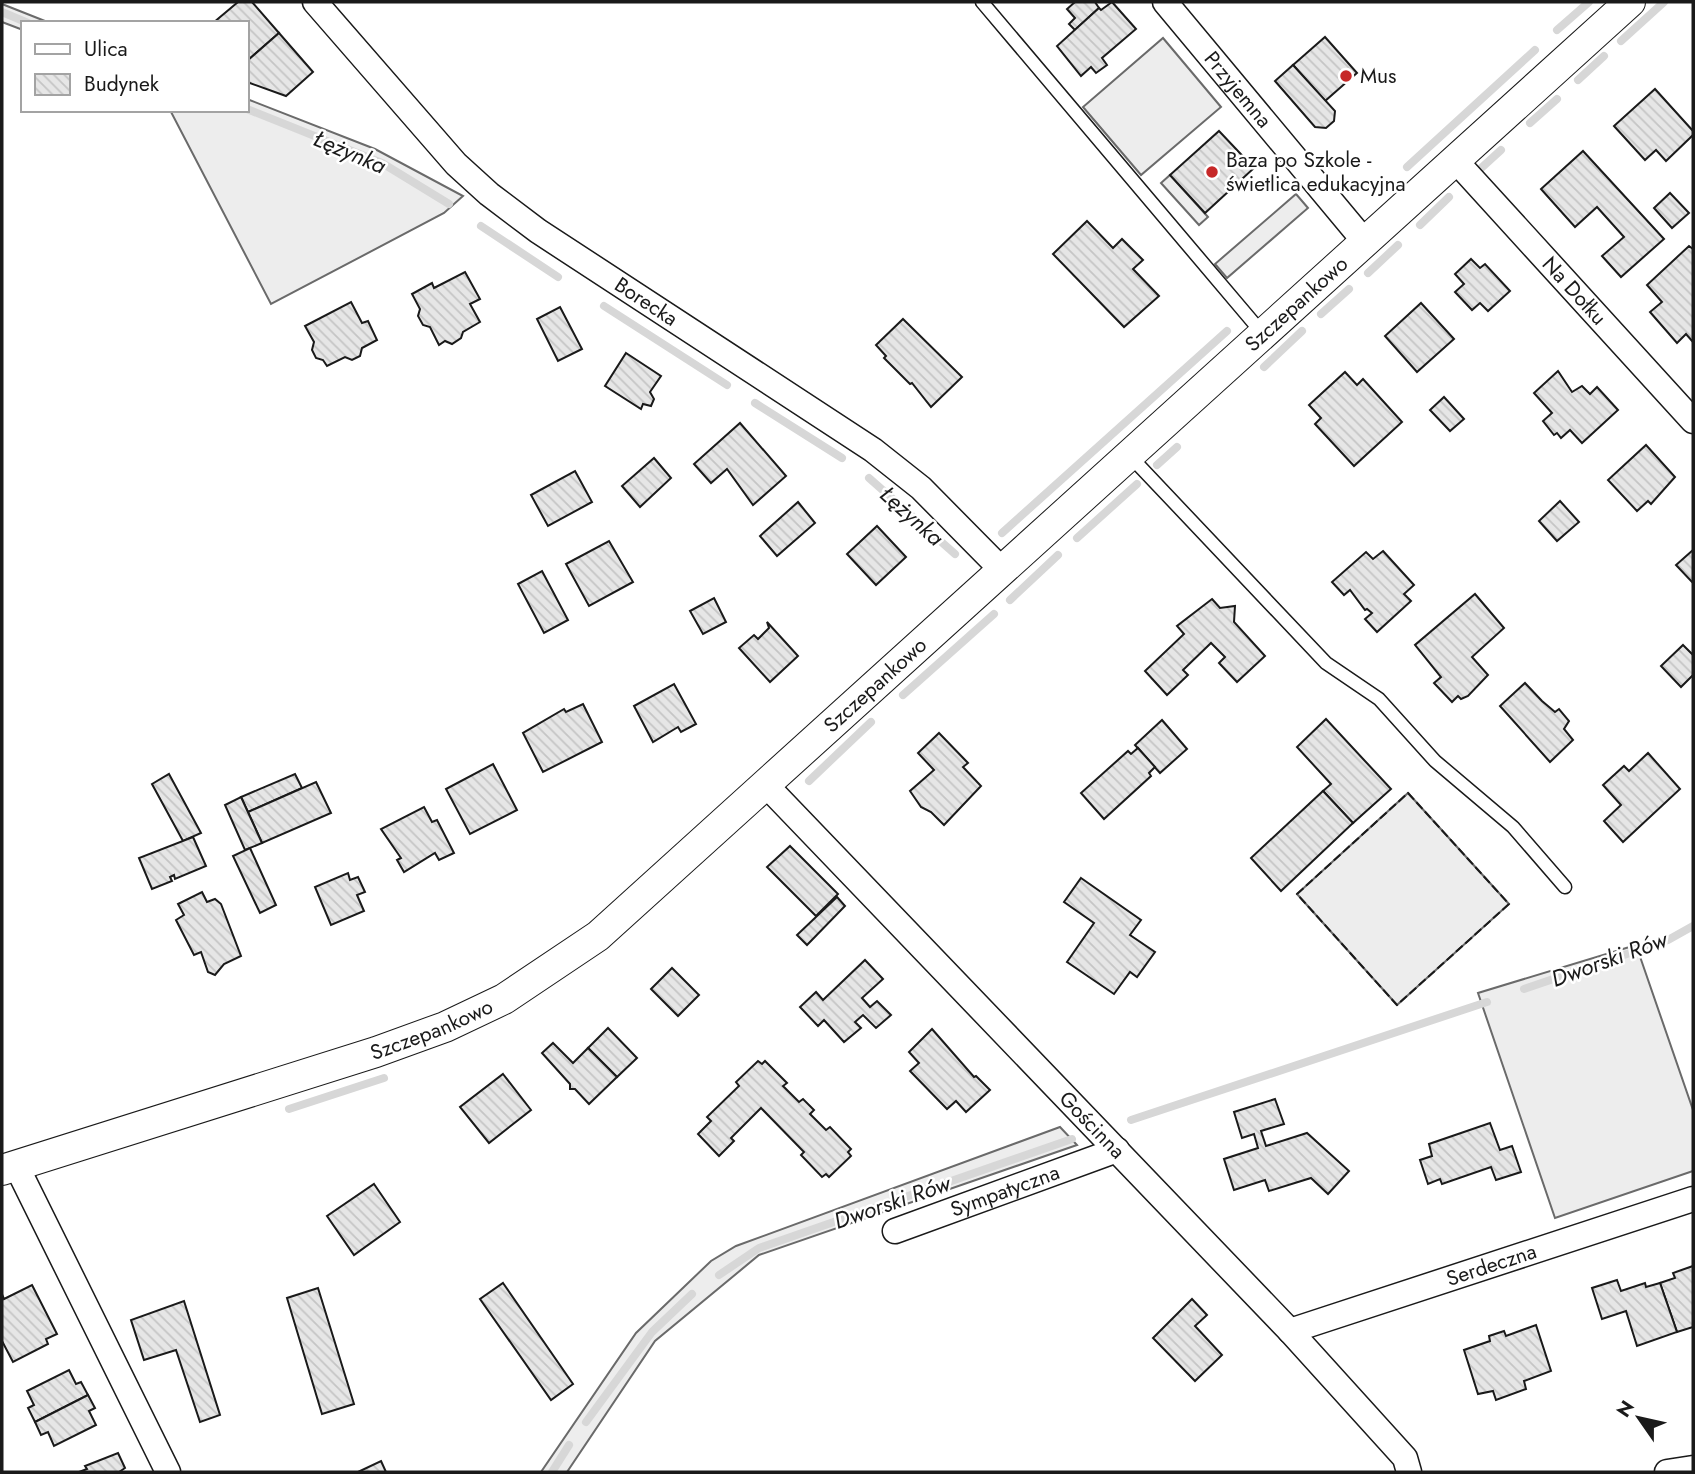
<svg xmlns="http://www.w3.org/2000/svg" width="1695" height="1474" font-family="Jost,sans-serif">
	<defs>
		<pattern id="building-back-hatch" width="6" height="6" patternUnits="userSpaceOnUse" patternTransform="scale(1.75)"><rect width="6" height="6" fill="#e6e6e6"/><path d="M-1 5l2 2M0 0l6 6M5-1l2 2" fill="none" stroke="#c5c5c5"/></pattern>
	</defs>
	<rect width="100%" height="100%" fill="#fff"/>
	<g fill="#ededed" stroke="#6a6a6a" stroke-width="2">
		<polygon points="2,4 50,23 23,23 23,30 2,22"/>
		<polygon points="1163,38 1221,107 1141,175 1083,107"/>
		<polygon points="247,99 375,149 463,196 444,213 271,304 170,110 247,110"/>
		<polygon points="1170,175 1208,217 1199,225 1161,183"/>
		<polygon points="1296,194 1308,208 1227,278 1215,264"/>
		<polygon points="1408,793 1509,904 1397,1005 1297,894"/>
		<polygon points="1636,945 1693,1110 1693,1171 1555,1218 1478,993"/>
		<polygon points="1060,1127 1077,1145 759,1255 655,1341 567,1472 541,1472 636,1333 711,1261 736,1246"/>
	</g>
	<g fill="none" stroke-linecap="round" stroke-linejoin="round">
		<g stroke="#d7d7d7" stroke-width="8">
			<polyline points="2,12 28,23"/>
			<polyline points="1557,30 1589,2"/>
			<polyline points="1621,41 1664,2"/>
			<polyline points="1578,80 1604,56"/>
			<polyline points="247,109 382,163 449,204"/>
			<polyline points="1530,123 1557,99"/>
			<polyline points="1407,167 1535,50"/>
			<polyline points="1478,171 1501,150"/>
			<polyline points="1420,225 1449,197"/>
			<polyline points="481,226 558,277"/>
			<polyline points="1368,273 1398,245"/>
			<polyline points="604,306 727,385"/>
			<polyline points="1321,314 1349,289"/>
			<polyline points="1264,367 1302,331"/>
			<polyline points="755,403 842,458"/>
			<polyline points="1157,465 1177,447"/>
			<polyline points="869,478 955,554"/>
			<polyline points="1002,533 1227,331"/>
			<polyline points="1077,538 1137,484"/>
			<polyline points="1010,600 1058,555"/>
			<polyline points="903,695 994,614"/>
			<polyline points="809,781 871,722"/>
			<polyline points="1524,989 1668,940 1693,926"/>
			<polyline points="289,1109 384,1078"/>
			<polyline points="1131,1120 1487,1002"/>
			<polyline points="719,1275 759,1248 1072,1139"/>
			<polyline points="586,1422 652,1332 692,1294"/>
			<polyline points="552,1472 569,1445"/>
		</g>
	</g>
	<g fill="url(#building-back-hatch)" stroke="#1a1a1a" stroke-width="2">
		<polygon points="238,2 252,2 279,33 247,61 247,23 213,23"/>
		<polygon points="1075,2 1095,2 1099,8 1075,30 1069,24 1075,18 1067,9"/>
		<polygon points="1112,2 1136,29 1102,58 1107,65 1096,73 1091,67 1081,76 1057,46 1099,8 1101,10"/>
		<polygon points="279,33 313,72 286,96 247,82 247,61"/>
		<polygon points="1325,37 1357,73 1325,101 1293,65"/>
		<polygon points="1293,65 1335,111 1334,121 1326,128 1315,127 1275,81"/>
		<polygon points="1655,89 1693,131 1693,135 1666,161 1656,150 1645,160 1614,126"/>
		<polygon points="1219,131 1254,168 1205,213 1170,175"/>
		<polygon points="1583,151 1664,239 1621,277 1602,256 1624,237 1597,207 1575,227 1541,189"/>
		<polygon points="1670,193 1689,213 1672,228 1654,208"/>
		<polygon points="1087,221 1113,248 1122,239 1143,260 1133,269 1159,296 1124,327 1053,254"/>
		<polygon points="1689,246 1693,249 1693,342 1686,334 1677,343 1650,312 1662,302 1647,285"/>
		<polygon points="1471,259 1480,268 1485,264 1510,291 1488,311 1480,303 1472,310 1455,292 1464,284 1455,274"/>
		<polygon points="465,272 480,299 470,304 480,322 463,332 461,338 452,344 445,341 439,345 430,327 423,325 418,316 420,309 412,294 432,283 434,288"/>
		<polygon points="351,302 362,323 368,321 377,340 362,348 360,356 352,360 345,357 327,366 323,360 316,358 312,350 314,342 305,326"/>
		<polygon points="1421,303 1454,339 1417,372 1385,336"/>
		<polygon points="560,307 582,349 558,361 537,319"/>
		<polygon points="903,319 962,377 931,407 912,383 910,384 884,358 886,356 876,345"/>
		<polygon points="626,353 661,376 650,392 654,399 651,406 643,404 641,409 605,386"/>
		<polygon points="1558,371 1572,392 1582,386 1590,394 1597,387 1618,410 1582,443 1570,430 1561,438 1557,433 1554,435 1543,421 1552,413 1534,393"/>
		<polygon points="1345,372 1357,385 1363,379 1402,422 1354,466 1315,424 1321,418 1309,405"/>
		<polygon points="1444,397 1464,419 1450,431 1430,410"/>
		<polygon points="740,423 786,476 753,505 727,469 711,483 694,464"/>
		<polygon points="1646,445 1675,477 1651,504 1648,501 1637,511 1608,480"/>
		<polygon points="654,458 671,478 640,507 622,486"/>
		<polygon points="575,471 592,502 548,526 531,495"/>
		<polygon points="1560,501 1579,522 1557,541 1539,521"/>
		<polygon points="798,502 815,523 777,556 760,536"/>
		<polygon points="877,526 906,557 876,585 847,554"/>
		<polygon points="609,541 633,582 589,606 566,564"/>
		<polygon points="1693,550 1693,583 1676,565"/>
		<polygon points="1383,551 1414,585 1404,594 1411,601 1377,632 1365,619 1372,613 1367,609 1365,610 1350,590 1344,595 1332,582 1366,552 1373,559"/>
		<polygon points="542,571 568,620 544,633 518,584"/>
		<polygon points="1475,594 1504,628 1472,657 1488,675 1468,696 1461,699 1458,696 1452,702 1434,683 1441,677 1415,645"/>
		<polygon points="714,598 726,622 703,634 690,611"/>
		<polygon points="1212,599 1220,608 1235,606 1234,622 1265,656 1237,682 1219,663 1225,657 1211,643 1183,670 1188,675 1167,695 1145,671 1184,634 1177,626"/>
		<polygon points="767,622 798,656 770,682 739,648 754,635 758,639 769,628"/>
		<polygon points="1683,645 1693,655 1693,675 1681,687 1661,666"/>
		<polygon points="1525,683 1542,701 1555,712 1559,709 1569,721 1564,729 1573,740 1550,762 1500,706"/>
		<polygon points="674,684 696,724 681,732 678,727 653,742 634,706"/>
		<polygon points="583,704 602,742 543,772 523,733 564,709 566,712"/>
		<polygon points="1326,719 1391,789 1353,823 1323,791 1331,784 1297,747"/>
		<polygon points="1162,720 1187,749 1160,773 1135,745"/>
		<polygon points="939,733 968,763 963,767 981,786 944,825 931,812 921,807 910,791 934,770 918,753"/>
		<polygon points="1138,748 1155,767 1149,773 1151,776 1104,819 1081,793 1128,751 1131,754"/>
		<polygon points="1648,753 1680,789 1623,842 1604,821 1621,805 1603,785 1624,766 1629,771"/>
		<polygon points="493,764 517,810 470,834 446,789"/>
		<polygon points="169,774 201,833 183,841 152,784"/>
		<polygon points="295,774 302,788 248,812 241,797"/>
		<polygon points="316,782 331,813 262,843 248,812"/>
		<polygon points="1323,791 1353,823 1281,891 1251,858"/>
		<polygon points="241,797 262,843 245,850 225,805"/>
		<polygon points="424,807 432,822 437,820 454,853 439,860 435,853 404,872 397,860 401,858 381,829"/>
		<polygon points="193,837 206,866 175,879 174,875 170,877 172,881 152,889 139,858"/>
		<polygon points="790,846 838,894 816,916 767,867"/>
		<polygon points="250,848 276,905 260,913 233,856"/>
		<polygon points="348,873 350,880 358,877 365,892 357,895 364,911 331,925 315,887"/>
		<polygon points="1081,878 1141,920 1130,935 1155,952 1137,977 1130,972 1114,994 1067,962 1094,923 1064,902"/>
		<polygon points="202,892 207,902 215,899 221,904 241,956 224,964 215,975 208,972 201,952 194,955 176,920 184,915 178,904"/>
		<polygon points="837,897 845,906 807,945 797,935"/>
		<polygon points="865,960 883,979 862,998 870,1007 877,1001 891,1015 876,1028 863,1015 855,1022 861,1028 844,1042 824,1020 818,1026 800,1007 816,992 823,1000"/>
		<polygon points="672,968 699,995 678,1016 651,989"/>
		<polygon points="608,1028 637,1058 617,1077 588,1048"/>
		<polygon points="932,1029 974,1077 976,1076 990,1090 966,1112 956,1101 947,1109 910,1071 919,1063 909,1052"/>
		<polygon points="553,1043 573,1063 588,1048 617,1077 589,1104 575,1089 570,1089 570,1084 542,1053"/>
		<polygon points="758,1061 762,1064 765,1061 787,1083 783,1086 799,1102 803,1099 814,1110 810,1114 826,1130 830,1127 851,1149 848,1152 851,1156 829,1177 826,1174 822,1177 801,1155 804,1152 761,1108 731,1138 734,1141 719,1156 698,1134 711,1121 707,1117 739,1086 736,1082"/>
		<polygon points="503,1074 531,1110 489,1143 460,1107"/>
		<polygon points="1275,1099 1284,1124 1261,1131 1266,1146 1307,1133 1349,1171 1328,1194 1311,1178 1269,1191 1265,1180 1234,1190 1224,1159 1258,1148 1254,1134 1242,1138 1234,1112"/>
		<polygon points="1490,1123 1500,1150 1512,1146 1521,1172 1496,1180 1491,1167 1442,1184 1440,1179 1428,1184 1420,1160 1432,1156 1429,1144"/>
		<polygon points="374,1184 400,1222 354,1255 327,1216"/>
		<polygon points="1693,1266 1693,1327 1677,1332 1660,1283 1675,1278 1673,1273"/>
		<polygon points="1617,1280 1621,1291 1645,1283 1646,1287 1660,1283 1677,1332 1637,1346 1626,1311 1602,1319 1592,1288"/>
		<polygon points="503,1283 573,1384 551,1400 480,1299"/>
		<polygon points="32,1285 57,1334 46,1339 48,1344 13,1362 2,1341 2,1294 4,1299"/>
		<polygon points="318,1288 354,1404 322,1414 287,1298"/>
		<polygon points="1192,1299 1207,1315 1195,1326 1222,1355 1195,1381 1153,1338"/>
		<polygon points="184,1301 220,1415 200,1422 176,1350 144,1360 131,1320"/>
		<polygon points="1536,1325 1551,1371 1524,1381 1526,1389 1496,1400 1493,1391 1478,1394 1464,1350 1490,1341 1489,1336 1504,1331 1506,1336"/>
		<polygon points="69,1370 76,1384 81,1382 88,1395 35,1422 28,1408 34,1405 27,1391"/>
		<polygon points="88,1395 95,1408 89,1411 96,1425 54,1446 48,1432 41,1435 35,1422"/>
		<polygon points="118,1453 125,1468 119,1472 79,1472 87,1469 85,1466"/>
		<polygon points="381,1461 386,1472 358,1472"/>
	</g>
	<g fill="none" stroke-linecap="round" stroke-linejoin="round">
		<defs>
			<g id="service">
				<polyline points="982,2 1263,334"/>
				<polyline points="1130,456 1326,663 1379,699 1435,761 1513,827 1565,887"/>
			</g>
			<g id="minor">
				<path id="s1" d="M 315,2 L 456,164 L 489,194 L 538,231 L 873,450 L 921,488 L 1003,571"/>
				<path id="s2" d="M 1165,2 L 1365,242"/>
				<path id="s3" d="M 1455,160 L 1693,421"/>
				<path id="s4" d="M 766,785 L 1290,1331 L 1405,1458 L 1409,1472"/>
				<polyline points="16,1165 168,1472"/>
				<path id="s5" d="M 895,1231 L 1117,1150"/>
				<path id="s6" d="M 1290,1331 L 1693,1199"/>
				<polyline points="1667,1472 1693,1468"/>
			</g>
			<g id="tertiary">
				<path id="s7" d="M 2,1170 L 376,1052 L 445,1027 L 504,999 L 598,936 L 1630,2"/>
			</g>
		</defs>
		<use href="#service" stroke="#1a1a1a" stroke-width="15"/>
		<use href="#minor" stroke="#1a1a1a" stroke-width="27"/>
		<use href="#tertiary" stroke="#1a1a1a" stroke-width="32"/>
		<use href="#service" stroke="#fff" stroke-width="12"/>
		<use href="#minor" stroke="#fff" stroke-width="24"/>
		<use href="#tertiary" stroke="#fff" stroke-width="30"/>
		<polygon stroke="#1a1a1a" stroke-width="2" stroke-dasharray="9 3.5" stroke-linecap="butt" points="1408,793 1509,904 1397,1005 1297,894"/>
	</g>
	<g fill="#c62828" stroke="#fff" stroke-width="2.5">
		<circle cx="1346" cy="76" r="7"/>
		<circle cx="1212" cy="172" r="7"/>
	</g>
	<g text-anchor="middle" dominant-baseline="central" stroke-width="5" stroke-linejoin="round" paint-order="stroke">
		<g font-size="21" fill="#1a1a1a" stroke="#fff" text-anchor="start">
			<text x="1360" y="76">Mus</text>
			<text x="1226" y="160">Baza po Szkole -<tspan x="1226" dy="24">świetlica edukacyjna</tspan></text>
		</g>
		<g font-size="21" fill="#1a1a1a" stroke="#fff">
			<text stroke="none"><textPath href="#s2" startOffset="114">Przyjemna</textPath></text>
			<text stroke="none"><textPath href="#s3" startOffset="177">Na Dołku</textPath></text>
			<text stroke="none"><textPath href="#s1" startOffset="450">Borecka</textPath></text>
			<text stroke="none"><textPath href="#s7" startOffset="1586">Szczepankowo</textPath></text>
			<text stroke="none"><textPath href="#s7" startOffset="1018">Szczepankowo</textPath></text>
			<text stroke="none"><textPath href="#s7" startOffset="452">Szczepankowo</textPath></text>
			<text stroke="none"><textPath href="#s4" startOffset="471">Gościnna</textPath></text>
			<text stroke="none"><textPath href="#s5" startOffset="117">Sympatyczna</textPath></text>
			<text stroke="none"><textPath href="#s6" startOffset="212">Serdeczna</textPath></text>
		</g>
		<g font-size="23" font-style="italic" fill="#1a1a1a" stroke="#fff">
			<text transform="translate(350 152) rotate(23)">Łężynka</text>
			<text transform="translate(912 516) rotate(42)">Łężynka</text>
			<text transform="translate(1609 959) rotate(-20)">Dworski Rów</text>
			<text transform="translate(892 1202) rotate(-19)">Dworski Rów</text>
		</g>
	</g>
	<rect width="1695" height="1474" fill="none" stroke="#1a1a1a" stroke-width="7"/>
	<rect x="21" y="21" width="228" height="91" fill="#ffffff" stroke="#a3a3a3" stroke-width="2"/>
	<rect x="35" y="44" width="35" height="10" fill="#ffffff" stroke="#a3a3a3" stroke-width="2"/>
	<text x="84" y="56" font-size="21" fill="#1a1a1a">Ulica</text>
	<rect x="35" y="74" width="35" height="21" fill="url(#building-back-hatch)" stroke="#a3a3a3" stroke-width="2"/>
	<text x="84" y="91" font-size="21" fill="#1a1a1a">Budynek</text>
	<g transform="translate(1639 1418) rotate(304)" stroke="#ffffff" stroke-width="5" paint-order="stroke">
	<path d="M0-5L12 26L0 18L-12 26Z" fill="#1a1a1a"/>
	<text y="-10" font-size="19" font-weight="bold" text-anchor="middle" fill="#1a1a1a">N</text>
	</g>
</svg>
